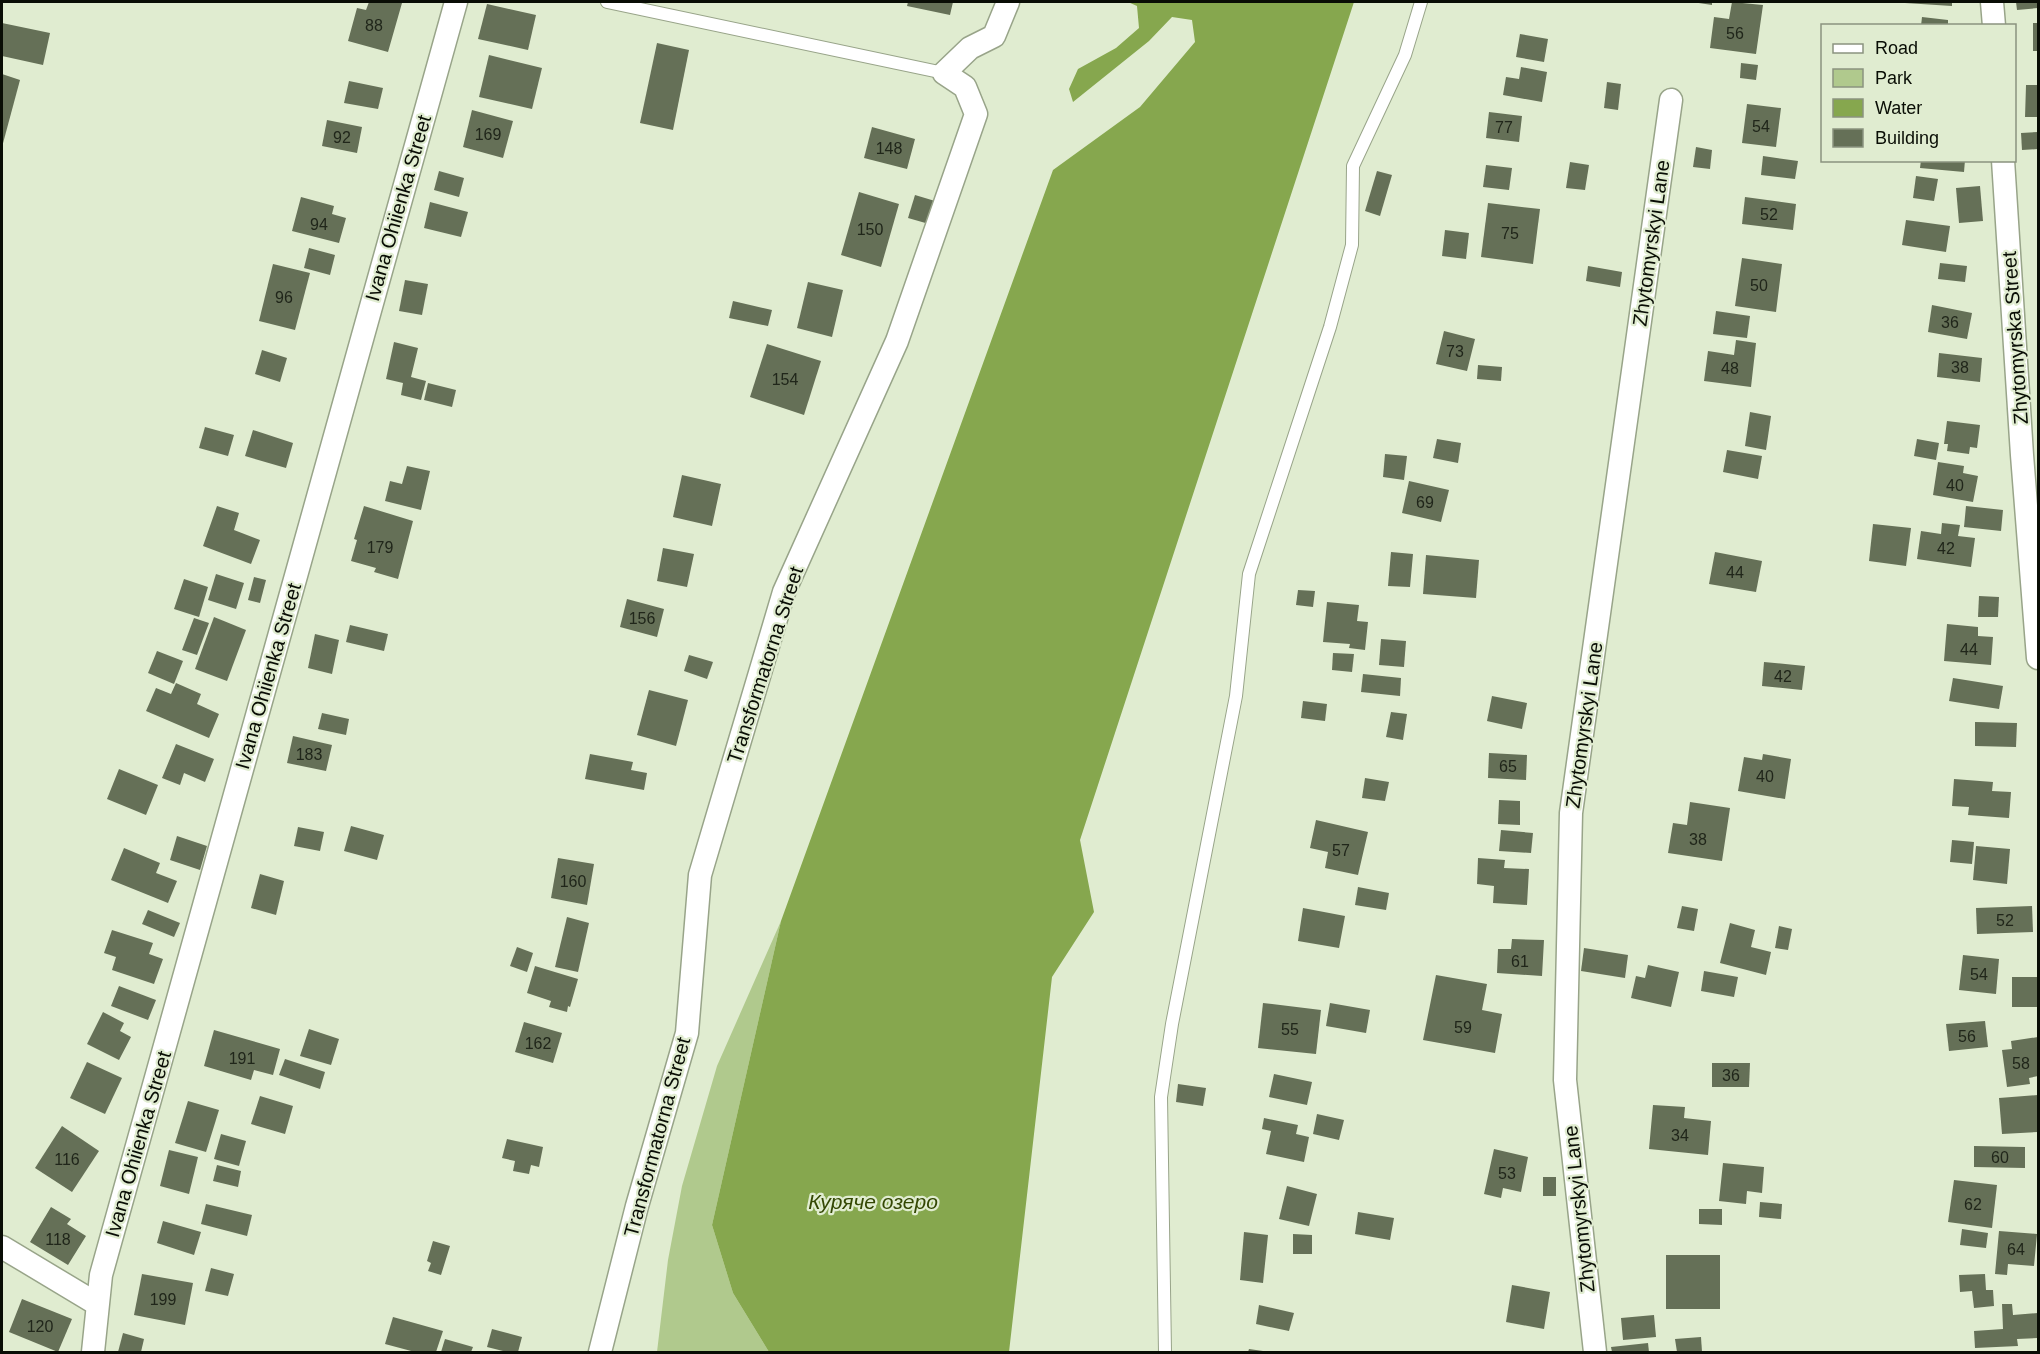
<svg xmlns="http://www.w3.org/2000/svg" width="2040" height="1354" font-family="Helvetica,sans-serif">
	<rect width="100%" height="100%" fill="#e0ecd0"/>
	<polygon fill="#b0c98d" points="781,921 712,1225 733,1293 769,1352 657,1352 668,1260 682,1186 717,1066"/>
	<polygon fill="#86a74e" points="1128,2 1354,2 1080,840 1094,912 1052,977 1009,1352 769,1352 733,1293 712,1225 781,921 1053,170 1140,107 1195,42 1192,20 1172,17 1149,41 1073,102 1069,89 1078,69 1116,48 1139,28 1137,6"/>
	<g fill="#657057">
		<polygon points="369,2 402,3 388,52 348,41 357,8 366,10"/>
		<polygon points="908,2 953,2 950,15 907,6"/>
		<polygon points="1692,2 1712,2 1712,5"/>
		<polygon points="1732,2 1763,5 1756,54 1710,48 1714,17 1729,19"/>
		<polygon points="1905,2 1952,2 1952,6 1905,3"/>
		<polygon points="2016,2 2038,2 2038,8 2017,10"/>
		<polygon points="487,4 536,15 528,50 478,39"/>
		<polygon points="1922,17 1948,20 1948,26 1921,26"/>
		<polygon points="2,23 50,33 43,65 2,56"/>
		<rect x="2033" y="23" width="5" height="28"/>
		<polygon points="1520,34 1548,39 1544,62 1516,57"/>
		<polygon points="657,43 689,50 673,130 640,123"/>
		<polygon points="489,55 542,68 532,109 479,97"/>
		<polygon points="1741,63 1758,65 1756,80 1740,78"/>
		<polygon points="1521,67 1547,72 1542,102 1503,95 1506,77 1519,79"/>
		<polygon points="2,74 20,80 2,147"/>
		<polygon points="349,81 383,88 378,109 344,103"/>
		<polygon points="1607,82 1621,84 1618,110 1604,108"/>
		<polygon points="2026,85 2038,85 2038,117 2025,117"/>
		<polygon points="1747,104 1781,108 1776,147 1742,143"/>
		<polygon points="472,110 513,121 503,158 463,147"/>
		<polygon points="1489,112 1522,116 1519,142 1486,138"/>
		<polygon points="327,120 362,127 357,153 322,146"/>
		<polygon points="872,127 915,139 907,169 864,158"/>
		<polygon points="2038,132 2038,149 2022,150 2021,133"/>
		<polygon points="1696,147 1712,150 1710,169 1693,167"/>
		<polygon points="1763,156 1798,161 1795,179 1761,175"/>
		<polygon points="1921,160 1965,160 1964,172 1920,168"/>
		<polygon points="1570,162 1589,165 1585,190 1566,188"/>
		<polygon points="1486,165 1512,168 1509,190 1483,187"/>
		<polygon points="439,171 464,178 459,197 434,190"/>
		<polygon points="1377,171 1392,175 1380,216 1365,211"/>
		<polygon points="1916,176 1938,179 1934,201 1913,198"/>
		<polygon points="1980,186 1983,221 1959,223 1956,188"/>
		<polygon points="859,192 899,204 881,267 841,255"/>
		<polygon points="915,195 935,201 929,224 908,218"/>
		<polygon points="301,197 334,206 332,214 346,218 339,243 292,231"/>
		<polygon points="1745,197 1796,204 1793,230 1742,224"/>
		<polygon points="430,202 468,212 461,237 424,228"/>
		<polygon points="1488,203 1540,209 1533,264 1481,257"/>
		<polygon points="1906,220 1950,226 1946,252 1902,245"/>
		<polygon points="1445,230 1469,233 1466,259 1442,256"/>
		<polygon points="309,248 335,255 330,275 304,268"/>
		<polygon points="1742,258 1782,264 1776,312 1735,306"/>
		<polygon points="1940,263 1967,266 1965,282 1938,279"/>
		<polygon points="273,264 310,273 295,330 259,321"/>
		<polygon points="1588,266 1622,272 1620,287 1586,281"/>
		<polygon points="405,280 428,284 422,315 399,311"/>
		<polygon points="808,282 843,290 832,337 797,328"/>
		<polygon points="733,301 772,310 768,326 729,318"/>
		<polygon points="1932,305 1972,313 1967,339 1928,332"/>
		<polygon points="1716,311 1750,316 1747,338 1713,334"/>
		<polygon points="1444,331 1475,339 1467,371 1436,364"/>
		<polygon points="1736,340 1756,343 1751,387 1704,381 1708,351 1734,355"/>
		<polygon points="394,342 418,348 411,377 426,381 421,400 401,395 403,383 386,379"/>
		<polygon points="767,344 821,361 804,415 750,397"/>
		<polygon points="262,350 287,358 280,382 255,374"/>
		<polygon points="1939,353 1982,358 1980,382 1937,377"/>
		<polygon points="1478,365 1502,367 1501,381 1477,379"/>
		<polygon points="428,383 456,390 452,407 424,400"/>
		<polygon points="1750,412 1771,416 1766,450 1745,446"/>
		<polygon points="1947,421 1980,425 1977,448 1970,447 1969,454 1947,451 1948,444 1944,444"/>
		<polygon points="205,427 234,435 228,456 199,448"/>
		<polygon points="253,430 293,443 286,468 245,456"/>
		<polygon points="1437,439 1461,443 1458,463 1433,458"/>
		<polygon points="1917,439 1939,443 1936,460 1914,456"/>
		<polygon points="1727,450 1762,456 1758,479 1723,472"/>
		<polygon points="1385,454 1407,456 1404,480 1383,477"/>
		<polygon points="1938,462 1964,466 1963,473 1978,476 1973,502 1933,495"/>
		<polygon points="407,466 430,471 421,510 385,501 390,481 402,484"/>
		<polygon points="682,475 721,484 712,526 673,517"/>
		<polygon points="1409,481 1449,490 1441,522 1402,513"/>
		<polygon points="217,506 239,513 234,530 260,540 251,564 203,546"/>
		<polygon points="364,506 413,521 398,579 374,572 376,568 351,561 357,540 354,539"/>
		<polygon points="1966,506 2003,510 2001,531 1964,527"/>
		<polygon points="1942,523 1960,525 1958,536 1975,538 1971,567 1917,559 1921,531 1941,534"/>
		<polygon points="1873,524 1911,528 1906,566 1869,561"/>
		<polygon points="663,548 694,554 687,587 657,581"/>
		<polygon points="1391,552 1413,554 1410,587 1388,586"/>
		<polygon points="1715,552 1762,561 1756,592 1709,584"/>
		<polygon points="1426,555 1479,560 1476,598 1423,594"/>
		<polygon points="216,574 244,583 236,609 208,600"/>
		<polygon points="254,577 266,580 260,603 248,600"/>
		<polygon points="184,579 208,587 199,617 174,609"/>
		<polygon points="1298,590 1315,591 1313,607 1296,605"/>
		<polygon points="1979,596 1999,597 1998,617 1978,617"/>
		<polygon points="627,599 664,609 657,637 620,627"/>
		<polygon points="1327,602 1359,605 1357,621 1368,622 1365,650 1349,648 1350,644 1323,642"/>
		<polygon points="214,617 246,630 227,681 195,669"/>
		<polygon points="194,618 209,623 197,655 182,650"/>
		<polygon points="1947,624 1978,627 1978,636 1993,637 1991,665 1944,661"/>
		<polygon points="350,625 388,634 384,651 346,642"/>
		<polygon points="315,634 339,640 332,674 308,668"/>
		<polygon points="1381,639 1406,641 1404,667 1379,665"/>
		<polygon points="157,651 183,661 174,684 148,673"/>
		<polygon points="1333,653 1354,654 1352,672 1332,670"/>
		<polygon points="689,655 713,662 707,679 684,671"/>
		<polygon points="1764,662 1805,666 1802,690 1762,686"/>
		<polygon points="1363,674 1401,678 1400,696 1361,692"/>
		<polygon points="1953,678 2003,686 1999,709 1949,701"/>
		<polygon points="176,683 201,694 197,704 219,714 209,738 146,711 156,688 171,694"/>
		<polygon points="649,690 688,700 676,746 637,735"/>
		<polygon points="1492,696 1527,703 1522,729 1487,721"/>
		<polygon points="1303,701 1327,704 1325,721 1301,718"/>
		<polygon points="1391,712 1407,714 1403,740 1386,737"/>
		<polygon points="322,713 349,719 346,735 318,729"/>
		<polygon points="1975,722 2017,723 2016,747 1975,746"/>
		<polygon points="293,736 332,745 326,771 287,763"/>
		<polygon points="176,744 214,759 205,782 184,773 180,785 162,778"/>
		<polygon points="1489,753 1527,755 1526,780 1488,778"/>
		<polygon points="590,754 633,762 631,770 647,773 644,790 585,779"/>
		<polygon points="1763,754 1791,759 1785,799 1738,791 1744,757 1762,760"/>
		<polygon points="119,769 158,785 146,815 107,799"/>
		<polygon points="1365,778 1389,782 1385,801 1362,798"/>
		<polygon points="1954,779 1993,782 1992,791 2011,792 2009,818 1968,815 1969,807 1952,806"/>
		<polygon points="1499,800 1520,801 1520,825 1498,824"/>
		<polygon points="1690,802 1730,808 1722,861 1668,853 1673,823 1687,825"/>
		<polygon points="1316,820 1368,832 1358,875 1325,868 1328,852 1310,848"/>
		<polygon points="351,826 384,835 377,860 344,851"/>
		<polygon points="298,827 324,832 320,851 294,846"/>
		<polygon points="1501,830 1533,833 1531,853 1499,851"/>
		<polygon points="177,836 207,846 200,870 170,860"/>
		<polygon points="1952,840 1974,842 1972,864 1950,862"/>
		<polygon points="1976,846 2010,849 2007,884 1973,880"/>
		<polygon points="124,848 160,863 156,873 177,881 168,903 111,880"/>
		<polygon points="558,858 594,864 587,905 551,898"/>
		<polygon points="1478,858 1505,860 1504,868 1529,869 1527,905 1493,903 1494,886 1477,884"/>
		<polygon points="260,874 284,881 276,915 251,908"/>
		<polygon points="1358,887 1389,893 1386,910 1355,905"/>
		<polygon points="1682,906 1698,909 1694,931 1677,928"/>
		<polygon points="2032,906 2033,932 1977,934 1976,908"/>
		<polygon points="1303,908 1345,916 1339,948 1298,941"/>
		<polygon points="148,910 180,923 174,937 142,924"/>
		<polygon points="567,917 589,923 578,972 555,967"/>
		<polygon points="1730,923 1755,930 1751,947 1771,952 1766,975 1720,963"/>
		<polygon points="1779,926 1792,929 1788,950 1775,948"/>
		<polygon points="112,930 153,943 149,954 163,959 154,984 112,970 116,957 104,953"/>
		<polygon points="1512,939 1544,940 1542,976 1497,973 1498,949 1511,949"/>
		<polygon points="517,947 533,953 527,972 510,966"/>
		<polygon points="1584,948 1628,955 1625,978 1581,971"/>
		<polygon points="1963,955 1999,959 1996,994 1959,990"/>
		<polygon points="1648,965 1679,972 1671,1007 1631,998 1636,976 1645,978"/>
		<polygon points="535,966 578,979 570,1007 568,1006 567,1012 549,1007 551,1001 527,993"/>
		<polygon points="1704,971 1738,977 1734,997 1701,991"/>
		<polygon points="1436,975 1487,984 1482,1010 1502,1014 1495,1053 1423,1040"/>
		<rect x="2012" y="977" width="26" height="30"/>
		<polygon points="119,986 156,1000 148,1020 111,1006"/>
		<polygon points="1263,1003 1321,1010 1316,1054 1258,1048"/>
		<polygon points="1330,1003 1370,1010 1366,1033 1326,1026"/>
		<polygon points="103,1012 124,1023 120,1031 131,1037 119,1060 87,1044"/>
		<polygon points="1985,1021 1988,1047 1949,1051 1946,1024"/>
		<polygon points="524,1022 562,1033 553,1063 515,1052"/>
		<polygon points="309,1029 339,1039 331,1065 300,1056"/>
		<polygon points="214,1030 280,1049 273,1075 254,1070 251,1080 204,1066"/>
		<polygon points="2038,1037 2038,1076 2029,1078 2030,1084 2007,1087 2002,1050 2012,1049 2011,1041"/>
		<polygon points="285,1059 325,1072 320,1089 279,1075"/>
		<polygon points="87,1062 122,1078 105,1114 70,1098"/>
		<polygon points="1712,1063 1750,1063 1749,1087 1712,1087"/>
		<polygon points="1274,1074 1312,1082 1307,1105 1269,1097"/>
		<polygon points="1178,1084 1206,1088 1203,1106 1176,1102"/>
		<polygon points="2038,1095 2038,1132 2002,1134 1999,1098"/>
		<polygon points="260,1096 293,1106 285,1134 251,1124"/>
		<polygon points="188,1101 219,1110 206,1152 175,1143"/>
		<polygon points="1653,1105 1685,1107 1684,1118 1711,1121 1708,1155 1649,1149"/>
		<polygon points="1317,1114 1344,1120 1339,1140 1313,1134"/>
		<polygon points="1264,1118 1298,1125 1296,1134 1309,1137 1304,1162 1266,1154 1271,1131 1262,1129"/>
		<polygon points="62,1126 99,1151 72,1192 35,1168"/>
		<polygon points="221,1134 246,1141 239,1166 214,1159"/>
		<polygon points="507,1139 543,1147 539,1167 531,1165 529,1174 513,1171 515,1161 502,1158"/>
		<polygon points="1974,1146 2025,1147 2025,1168 1974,1167"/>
		<polygon points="1494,1149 1528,1157 1521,1192 1503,1188 1501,1198 1484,1194"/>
		<polygon points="169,1150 198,1157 189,1194 160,1186"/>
		<polygon points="1723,1163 1764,1167 1762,1193 1747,1191 1746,1204 1719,1201"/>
		<polygon points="217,1165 241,1171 238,1187 213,1181"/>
		<rect x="1543" y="1177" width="13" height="19"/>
		<polygon points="1954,1180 1997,1185 1992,1228 1948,1222"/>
		<polygon points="1287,1186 1317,1194 1309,1226 1279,1219"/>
		<polygon points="1760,1202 1782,1204 1781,1219 1759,1217"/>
		<polygon points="206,1204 252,1215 247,1236 201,1224"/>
		<polygon points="51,1207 71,1219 67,1224 86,1236 68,1265 30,1242"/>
		<polygon points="1699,1209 1722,1209 1722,1225 1699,1224"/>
		<polygon points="1358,1212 1394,1218 1390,1240 1355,1234"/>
		<polygon points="163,1221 201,1232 194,1255 157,1243"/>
		<polygon points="1962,1229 1988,1233 1986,1248 1960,1245"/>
		<polygon points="1999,1231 2037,1234 2034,1266 2008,1264 2007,1275 1995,1274"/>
		<polygon points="1244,1232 1268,1235 1263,1283 1240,1280"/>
		<polygon points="1293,1234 1312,1235 1312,1254 1293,1254"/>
		<polygon points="433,1241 450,1246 441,1275 428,1271 431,1263 427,1261"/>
		<rect x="1666" y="1255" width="54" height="54"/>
		<polygon points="211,1268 234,1274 228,1296 205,1291"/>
		<polygon points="142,1274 193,1283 185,1325 134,1315"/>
		<polygon points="1985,1274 1986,1290 1993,1290 1994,1306 1974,1308 1972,1291 1960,1292 1959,1275"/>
		<polygon points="1512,1285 1550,1292 1544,1329 1506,1322"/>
		<polygon points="22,1299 72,1319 58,1352 9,1332"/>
		<polygon points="2002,1304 2012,1304 2013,1315 2038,1313 2038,1338 2017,1339 2018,1346 1975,1348 1974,1331 2003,1329"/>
		<polygon points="1259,1305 1294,1313 1289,1331 1256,1324"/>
		<polygon points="1654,1315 1656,1337 1623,1340 1621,1318"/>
		<polygon points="393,1317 443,1331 436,1352 415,1352 385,1344"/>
		<polygon points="492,1329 522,1337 518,1352 507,1352 487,1347"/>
		<polygon points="123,1333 144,1339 141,1352 118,1352"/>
		<polygon points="1701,1337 1702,1352 1677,1352 1675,1339"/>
		<polygon points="445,1339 473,1347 471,1352 441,1352"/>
		<polygon points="1648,1343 1649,1352 1612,1352 1611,1347"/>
		<polygon points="1249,1349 1263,1351 1263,1352 1248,1352"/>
	</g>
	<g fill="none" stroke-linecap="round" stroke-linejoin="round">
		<defs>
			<g id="lane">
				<polyline points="607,2 944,73"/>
				<polyline points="1165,1352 1161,1097 1172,1024 1236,696 1249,574 1330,327 1352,245 1353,166 1405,55 1421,2"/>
			</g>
			<g id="street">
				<polyline points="1992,2 1994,26"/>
				<polyline points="2003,160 2022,455 2038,658"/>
				<polyline points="2,1247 97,1304"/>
				<polyline points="93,1352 101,1275 456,2"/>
				<polyline points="600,1352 637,1206 687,1033 700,875 784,592 897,341 976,114 965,87 944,73 970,48 994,36 1008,2"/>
				<polyline points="1595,1352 1565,1080 1571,813 1671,100"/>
			</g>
		</defs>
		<use href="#lane" stroke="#98a489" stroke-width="14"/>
		<use href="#street" stroke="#98a489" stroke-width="25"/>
		<use href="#lane" stroke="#fff" stroke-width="12"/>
		<use href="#street" stroke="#fff" stroke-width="22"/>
	</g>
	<g text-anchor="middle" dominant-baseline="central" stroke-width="4.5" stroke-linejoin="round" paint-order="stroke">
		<g font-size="16" fill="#20261a">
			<text x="374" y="25">88</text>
			<text x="1735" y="33">56</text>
			<text x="1761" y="126">54</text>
			<text x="1504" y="127">77</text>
			<text x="488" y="134">169</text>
			<text x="342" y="137">92</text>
			<text x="889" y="148">148</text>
			<text x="1769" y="214">52</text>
			<text x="319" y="224">94</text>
			<text x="870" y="229">150</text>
			<text x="1510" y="233">75</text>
			<text x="1759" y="285">50</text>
			<text x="284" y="297">96</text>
			<text x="1950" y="322">36</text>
			<text x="1455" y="351">73</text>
			<text x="1960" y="367">38</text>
			<text x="1730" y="368">48</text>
			<text x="785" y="379">154</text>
			<text x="1955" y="485">40</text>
			<text x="1425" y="502">69</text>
			<text x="380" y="547">179</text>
			<text x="1946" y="548">42</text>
			<text x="1735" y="572">44</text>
			<text x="642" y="618">156</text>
			<text x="1969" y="649">44</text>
			<text x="1783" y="676">42</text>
			<text x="309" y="754">183</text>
			<text x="1508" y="766">65</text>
			<text x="1765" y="776">40</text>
			<text x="1698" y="839">38</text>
			<text x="1341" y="850">57</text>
			<text x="573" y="881">160</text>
			<text x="2005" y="920">52</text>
			<text x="1520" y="961">61</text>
			<text x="1979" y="974">54</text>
			<text x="1463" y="1027">59</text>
			<text x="1290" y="1029">55</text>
			<text x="1967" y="1036">56</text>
			<text x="538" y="1043">162</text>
			<text x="242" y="1058">191</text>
			<text x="2021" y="1063">58</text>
			<text x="1731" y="1075">36</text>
			<text x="1680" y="1135">34</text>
			<text x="2000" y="1157">60</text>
			<text x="67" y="1159">116</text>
			<text x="1507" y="1173">53</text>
			<text x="1973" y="1204">62</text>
			<text x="58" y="1239">118</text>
			<text x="2016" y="1249">64</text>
			<text x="163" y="1299">199</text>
			<text x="40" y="1326">120</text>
		</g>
		<g font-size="20" fill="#090d05" stroke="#e0ecd0">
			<text transform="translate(398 208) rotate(-74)">Ivana Ohiienka Street</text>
			<text transform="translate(1651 243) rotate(-82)">Zhytomyrskyi Lane</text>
			<text transform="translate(2015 338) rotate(-94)">Zhytomyrska Street</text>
			<text transform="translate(765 665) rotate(-72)">Transformatorna Street</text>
			<text transform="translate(268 676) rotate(-74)">Ivana Ohiienka Street</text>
			<text transform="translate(1584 725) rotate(-82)">Zhytomyrskyi Lane</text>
			<text transform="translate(657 1137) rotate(-75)">Transformatorna Street</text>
			<text transform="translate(138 1144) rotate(-74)">Ivana Ohiienka Street</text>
			<text transform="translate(1579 1209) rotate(-96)">Zhytomyrskyi Lane</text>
		</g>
		<g font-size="21" font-style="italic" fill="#334703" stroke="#e0ecd0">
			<text x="873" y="1201">Куряче озеро</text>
		</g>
	</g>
	<rect width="2040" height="1354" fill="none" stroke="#090d05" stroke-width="6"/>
	<rect x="1821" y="24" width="195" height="138" fill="#e0ecd0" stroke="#8a937f" stroke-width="1.5"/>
	<rect x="1833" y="44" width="30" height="9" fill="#ffffff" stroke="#8a937f" stroke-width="1.5"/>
	<text x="1875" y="54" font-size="18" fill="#090d05">Road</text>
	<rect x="1833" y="69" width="30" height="18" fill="#b0c98d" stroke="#8a937f" stroke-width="1.5"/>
	<text x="1875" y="84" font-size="18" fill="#090d05">Park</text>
	<rect x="1833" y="99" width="30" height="18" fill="#86a74e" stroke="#8a937f" stroke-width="1.5"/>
	<text x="1875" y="114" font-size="18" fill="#090d05">Water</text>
	<rect x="1833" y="129" width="30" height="18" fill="#657057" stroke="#8a937f" stroke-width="1.5"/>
	<text x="1875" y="144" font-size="18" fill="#090d05">Building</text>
</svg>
